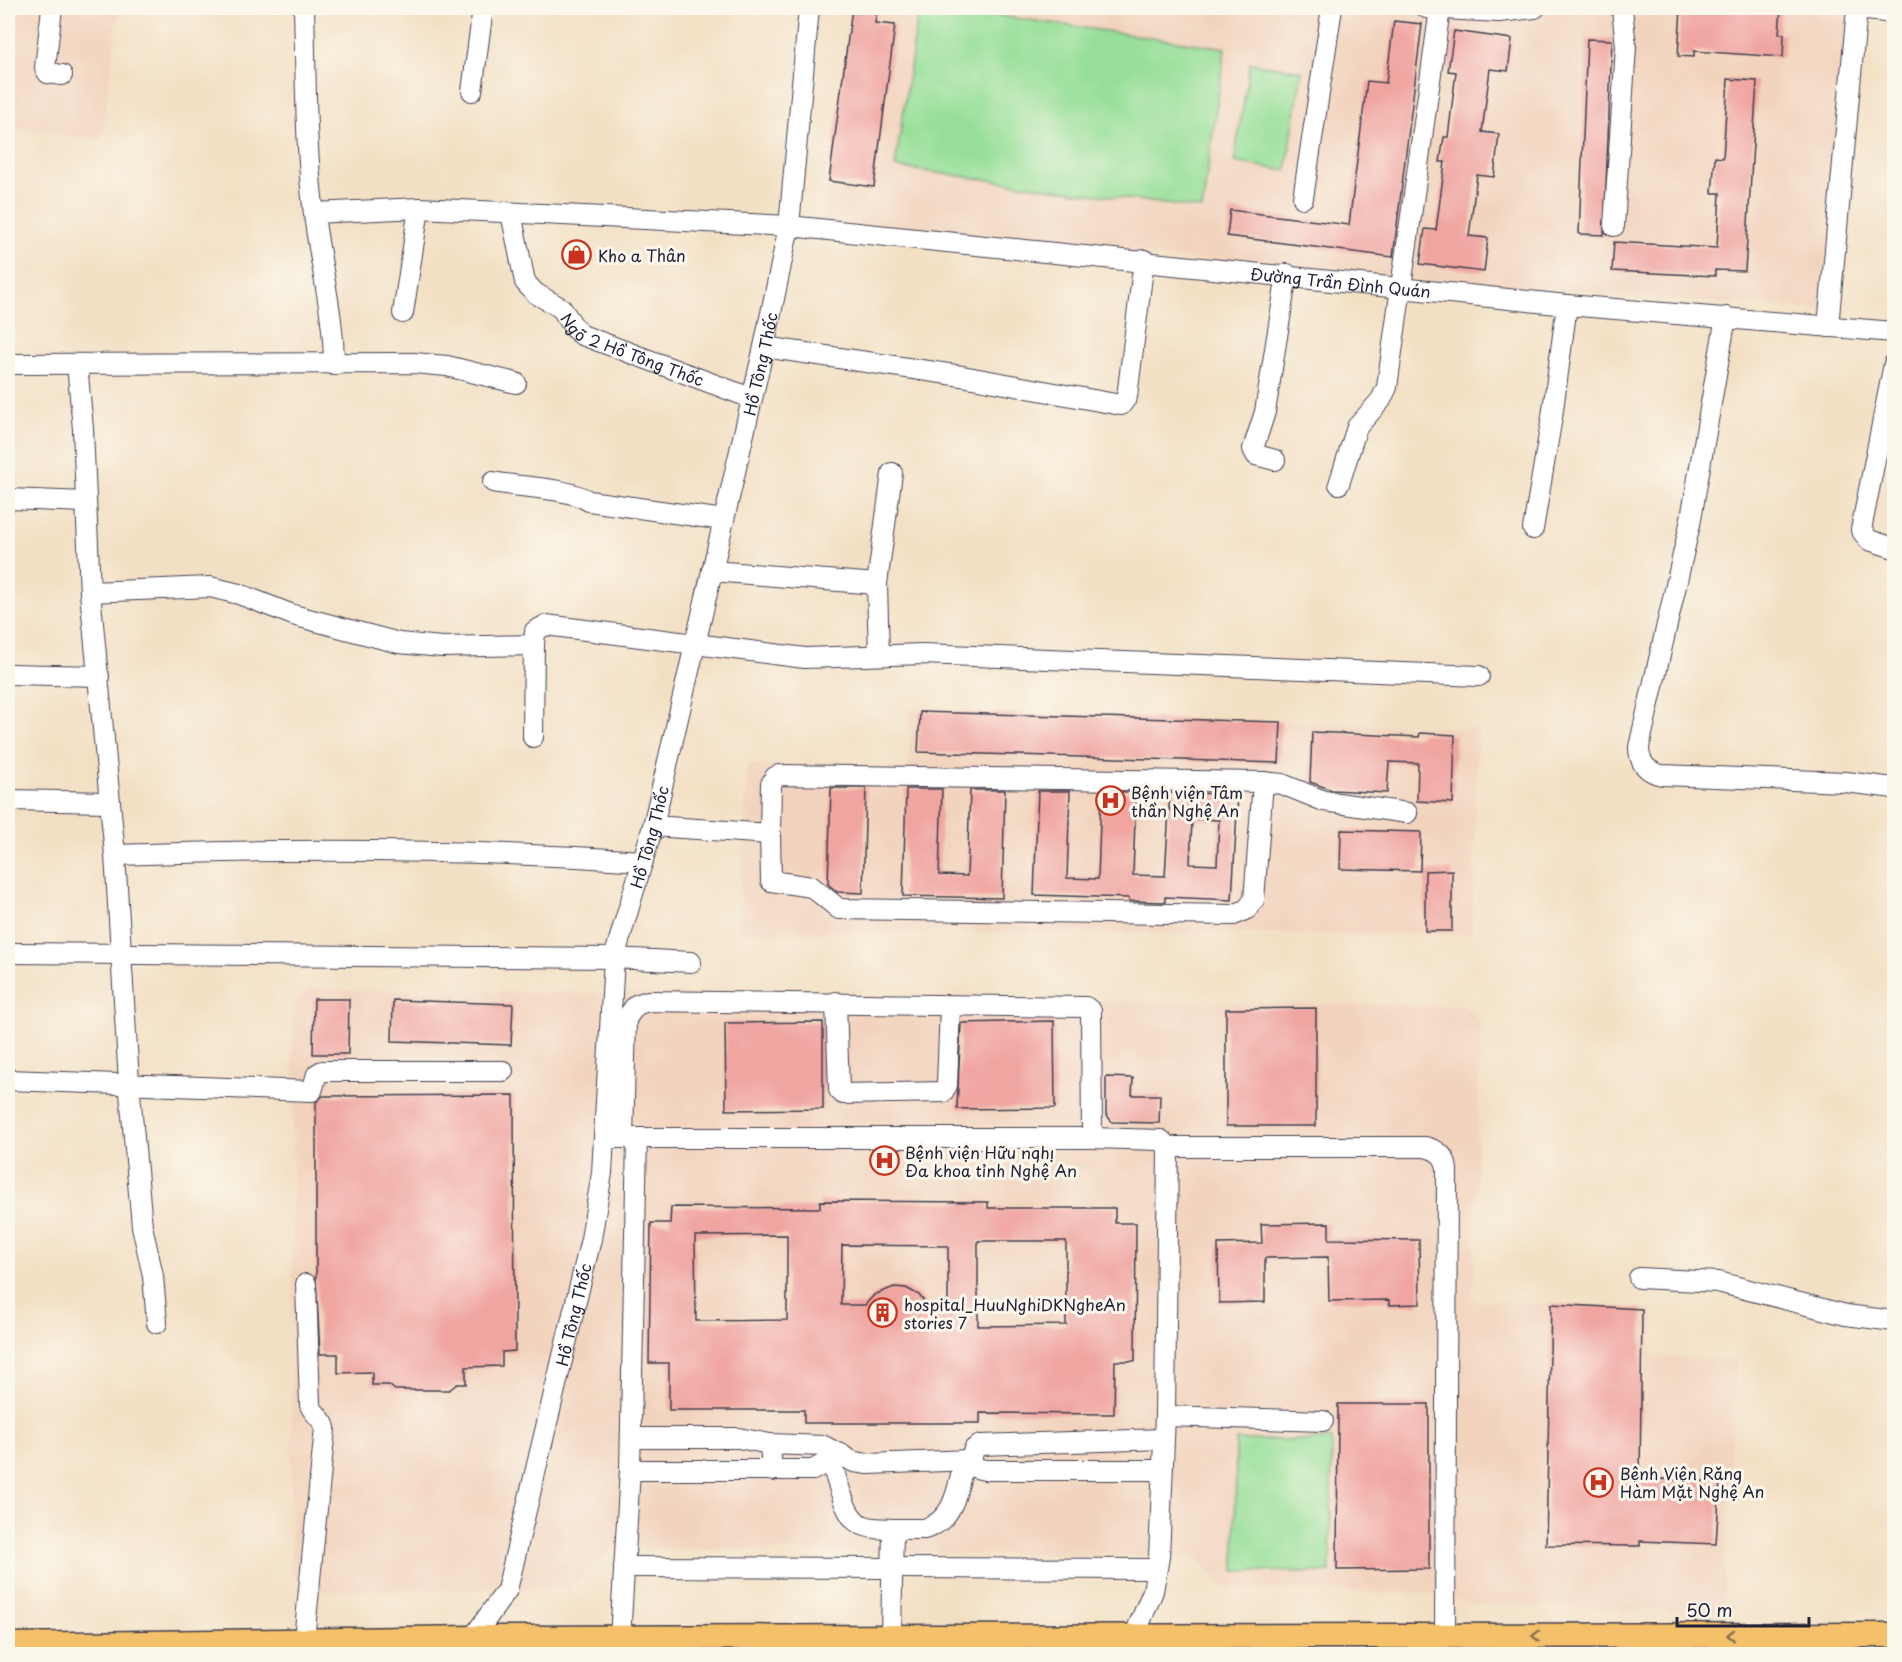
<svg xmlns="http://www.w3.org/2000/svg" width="1902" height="1662" font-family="'Playpen Sans',sans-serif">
	<rect width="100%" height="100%" fill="#fbf7ec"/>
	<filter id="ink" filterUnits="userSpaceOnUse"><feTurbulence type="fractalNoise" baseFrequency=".0167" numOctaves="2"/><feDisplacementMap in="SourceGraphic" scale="12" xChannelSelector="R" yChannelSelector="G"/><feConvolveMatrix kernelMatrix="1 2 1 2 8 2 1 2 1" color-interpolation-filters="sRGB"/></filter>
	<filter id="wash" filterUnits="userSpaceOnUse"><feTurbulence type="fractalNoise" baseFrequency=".008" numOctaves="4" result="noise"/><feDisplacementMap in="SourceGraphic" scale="24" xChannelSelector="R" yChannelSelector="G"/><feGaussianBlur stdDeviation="1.35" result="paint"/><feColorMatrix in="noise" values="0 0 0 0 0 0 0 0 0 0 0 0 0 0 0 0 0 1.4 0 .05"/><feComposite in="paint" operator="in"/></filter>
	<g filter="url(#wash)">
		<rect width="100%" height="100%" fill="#f3e0c4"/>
		<g fill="#f2d4be">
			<polygon points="8,8 119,8 102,140 8,127"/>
			<polygon points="852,8 1854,8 1830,310 1402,280 822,223"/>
			<polygon points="910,709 1478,729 1472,934 739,932 747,764 909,770"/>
			<polygon points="310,989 1464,1006 1481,1021 1473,1300 1653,1309 1652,1356 1736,1360 1723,1613 1467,1604 1445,1594 1227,1588 1196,1557 611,1548 569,1589 316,1591 291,1573 293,1002"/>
		</g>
		<g fill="#97df98" stroke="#5c806a" stroke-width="1.5">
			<polygon points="919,8 944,8 1225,48 1202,209 895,167"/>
			<polygon points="1250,63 1302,71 1286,171 1234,162"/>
			<polygon points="1236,1440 1332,1440 1330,1572 1235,1571"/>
		</g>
		<g id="blocks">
			<g fill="#f0a5a1" fill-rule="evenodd">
				<polygon points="852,8 877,8 875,23 895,25 874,187 829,181"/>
				<polygon points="1681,8 1781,8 1779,34 1784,34 1783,57 1694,51 1694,57 1678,56"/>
				<polygon points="1394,21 1422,24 1393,257 1227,236 1230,210 1349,225 1367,81 1386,83"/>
				<polygon points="1454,31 1512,39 1508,71 1490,69 1482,132 1499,134 1494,177 1477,175 1469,236 1488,238 1484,272 1420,264 1425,229 1436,230 1445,162 1440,162 1444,137 1448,137 1456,72 1448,71"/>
				<polygon points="1587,39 1612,40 1604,235 1579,234"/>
				<polygon points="1728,79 1757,81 1745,271 1715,270 1715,276 1612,271 1614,242 1717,248 1720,193 1712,193 1715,157 1723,158"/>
				<polygon points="920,712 1281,722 1279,763 918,752"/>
				<polygon points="1312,732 1419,737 1420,733 1455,735 1453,803 1417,801 1418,763 1389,762 1387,793 1332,790 1310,782"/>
				<polygon points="831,788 866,788 863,893 837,892 828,884"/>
				<polygon points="906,789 942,789 939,875 967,876 970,790 1005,790 1002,898 903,896"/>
				<path d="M 1038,791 L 1070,791 L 1067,878 L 1098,879 L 1101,792 L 1136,792 L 1133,875 L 1165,876 L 1170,793 L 1238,794 L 1232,900 L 1165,897 L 1165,902 L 1129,901 L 1129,898 L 1034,895 ZM 1192,819 L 1219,820 L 1217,865 L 1190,864 Z"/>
				<polygon points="1341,830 1421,832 1420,871 1340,869"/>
				<polygon points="1452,870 1452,931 1425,931 1425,871"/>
				<polygon points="314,999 349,999 348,1054 313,1054"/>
				<polygon points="393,1000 513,1004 511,1045 392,1041"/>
				<polygon points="1316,1008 1316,1126 1226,1126 1226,1009"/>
				<polygon points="1054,1021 1055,1108 957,1109 961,1023"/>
				<polygon points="823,1022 823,1109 726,1110 725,1023"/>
				<polygon points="1106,1077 1133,1078 1132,1095 1160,1095 1159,1123 1112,1122 1106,1114"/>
				<polygon points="514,1095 515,1351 502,1352 502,1366 466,1367 466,1384 457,1384 449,1390 395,1390 389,1385 372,1385 372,1372 338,1373 338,1354 320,1354 316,1278 316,1102 323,1096"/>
				<path d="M 820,1201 L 988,1202 L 988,1208 L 1115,1208 L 1115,1223 L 1136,1223 L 1135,1361 L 1115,1361 L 1114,1414 L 980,1413 L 980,1423 L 804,1423 L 804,1410 L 669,1410 L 669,1363 L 649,1363 L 651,1223 L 670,1223 L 671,1207 L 820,1208 ZM 787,1235 L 787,1320 L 696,1321 L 695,1236 ZM 978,1241 L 1066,1241 L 1066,1325 L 978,1326 ZM 842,1245 L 948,1246 L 948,1306 L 928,1306 L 919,1295 L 906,1288 L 894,1287 L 874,1295 L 865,1305 L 841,1305 Z"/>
				<polygon points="1329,1223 1329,1239 1419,1240 1420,1304 1389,1305 1389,1300 1329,1301 1328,1257 1265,1258 1265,1302 1219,1303 1218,1244 1262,1243 1261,1224"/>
				<polygon points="1551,1304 1642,1309 1640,1478 1720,1482 1716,1544 1640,1541 1640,1546 1546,1545"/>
				<polygon points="1338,1404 1429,1404 1429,1569 1337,1570"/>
			</g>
		</g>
	</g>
	<g filter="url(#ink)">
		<use href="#blocks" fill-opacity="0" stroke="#413e50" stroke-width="1.5"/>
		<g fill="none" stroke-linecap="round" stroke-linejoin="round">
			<defs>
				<g id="minor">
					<polyline points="52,8 45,68 48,73 62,75"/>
					<path d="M 304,8 C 306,76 305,146 314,214 C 320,264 334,314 334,365"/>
					<polyline points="1426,8 1499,12 1535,8"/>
					<polyline points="1857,9 1894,13"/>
					<polyline points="472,91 483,8"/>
					<polyline points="1303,198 1332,8"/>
					<path id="s1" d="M 314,213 L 419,208 L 789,226 L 1567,305 L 1894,332"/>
					<path id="s2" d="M 511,213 L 525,282 L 535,293 L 561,308 L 576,330 L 582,335 L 751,398"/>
					<polyline points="1614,226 1626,47 1622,8"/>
					<polyline points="403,313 419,208"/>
					<path d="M 1726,317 L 1690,524 L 1639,747 C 1639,763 1647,772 1662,775 L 1846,782 L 1894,788"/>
					<polyline points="1828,327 1857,8"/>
					<polyline points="764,347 962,376 1121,405 1127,397 1144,260"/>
					<polyline points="8,364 414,363 447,366 516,383"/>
					<polyline points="77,364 83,429 90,592 115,855 129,1082 142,1226 153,1276 157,1323"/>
					<polyline points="1894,364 1861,530 1869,540 1894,548"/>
					<polyline points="1275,460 1256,455 1253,449 1265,412 1287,274"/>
					<path d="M 493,482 C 522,488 566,487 589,501 L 724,520"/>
					<polyline points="1339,484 1357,427 1381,400 1387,387 1440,9"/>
					<polyline points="8,499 86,502"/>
					<polyline points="1533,529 1552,417 1567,305"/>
					<polyline points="712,571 877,584"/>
					<polyline points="90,592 210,587 239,594 293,615 399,643 442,647 534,645 535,631 546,625 805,658 923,654 1479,676"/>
					<polyline points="879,655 877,584 892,473"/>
					<polyline points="8,674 99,676"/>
					<polyline points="533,737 534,645"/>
					<polyline points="8,800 109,802"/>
					<polyline points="653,826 770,834 771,784 775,777 779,775 1263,782 1282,784 1324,801 1407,813"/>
					<polyline points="770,834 771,881 812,887 839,909 1234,915 1247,909 1254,900 1263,782"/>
					<path d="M 115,855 C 293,848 466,849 643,861"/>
					<polyline points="8,953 614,958 691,962"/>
					<polyline points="836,1002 839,1090 843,1094 943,1092 947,1085 950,1007"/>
					<polyline points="8,1080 312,1091 317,1074 322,1071 503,1071"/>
					<path d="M 604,1138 L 1092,1138 L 1161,1140 L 1168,1147 L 1425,1147 C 1438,1150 1446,1156 1447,1170 L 1445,1636"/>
					<polyline points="623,1138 626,1019 636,1005 648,1001 1086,1007 1091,1011 1092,1138"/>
					<polyline points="1639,1278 1718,1282 1846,1315 1894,1321"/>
					<polyline points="1165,1416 1323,1421"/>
					<polyline points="631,1438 738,1438 770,1444"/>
					<polyline points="971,1460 974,1449 980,1445 1164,1439"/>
					<path d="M 831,1462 C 854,1534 848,1529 924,1529 C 955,1521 958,1487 964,1460"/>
					<polyline points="630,1470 813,1470 841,1454"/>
					<polyline points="772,1471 770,1444 824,1446 854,1462 868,1464 971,1460 976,1468 985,1470 1162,1470"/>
					<polyline points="624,1567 1156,1569"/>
					<polyline points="891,1637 893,1529"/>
					<polyline points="620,1639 630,1470 637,1138"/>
					<polyline points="1133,1639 1153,1591 1159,1557 1165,1416 1168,1147"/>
					<path d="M 304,1640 L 325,1428 C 323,1418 313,1414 310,1405 L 306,1284"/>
					<path id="s3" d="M 461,1654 L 507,1590 L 591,1239 L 602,1173 L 614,958 L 653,826 L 764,347 L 789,226 L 809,8"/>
				</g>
				<polyline id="major" points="8,1645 473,1638 1894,1635"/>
			</defs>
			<use href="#minor" stroke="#413e50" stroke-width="22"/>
			<use href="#major" stroke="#413e50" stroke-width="27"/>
			<use href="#minor" stroke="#fff" stroke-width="20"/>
			<use href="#major" stroke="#f4c16b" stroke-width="24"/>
		</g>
		<defs><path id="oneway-chevron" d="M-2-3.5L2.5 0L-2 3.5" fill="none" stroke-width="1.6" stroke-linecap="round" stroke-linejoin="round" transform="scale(1.5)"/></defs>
		<g stroke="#8b7253">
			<use href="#oneway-chevron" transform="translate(1731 1635) rotate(180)"/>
			<use href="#oneway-chevron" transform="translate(1536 1636) rotate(180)"/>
		</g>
	</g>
	<defs>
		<symbol id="shop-ring" viewBox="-11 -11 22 22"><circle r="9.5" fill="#fbf7ec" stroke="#c8321e" stroke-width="1.5"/><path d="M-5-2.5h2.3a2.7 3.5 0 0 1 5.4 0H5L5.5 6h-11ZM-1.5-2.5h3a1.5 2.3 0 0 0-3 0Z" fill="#c8321e"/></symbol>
		<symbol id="hospital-ring" viewBox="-11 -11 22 22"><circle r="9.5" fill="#fbf7ec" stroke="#c8321e" stroke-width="1.5"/><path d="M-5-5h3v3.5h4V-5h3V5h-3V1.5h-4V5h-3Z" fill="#c8321e"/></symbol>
		<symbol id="building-ring" viewBox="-11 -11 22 22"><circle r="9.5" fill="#fbf7ec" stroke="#c8321e" stroke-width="1.5"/><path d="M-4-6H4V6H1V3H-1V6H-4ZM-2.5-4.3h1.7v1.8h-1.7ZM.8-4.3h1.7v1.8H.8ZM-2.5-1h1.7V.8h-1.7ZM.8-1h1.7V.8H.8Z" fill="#c8321e"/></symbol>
	</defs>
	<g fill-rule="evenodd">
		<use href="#shop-ring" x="560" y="238" width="33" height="33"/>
		<use href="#hospital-ring" x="1094" y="784" width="33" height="33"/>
		<use href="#hospital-ring" x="868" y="1144" width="33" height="33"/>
		<use href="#building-ring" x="866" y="1296" width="33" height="33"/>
		<use href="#hospital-ring" x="1582" y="1466" width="33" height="33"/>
	</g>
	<g text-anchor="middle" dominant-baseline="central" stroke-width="6" stroke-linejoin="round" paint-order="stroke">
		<g font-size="16" fill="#22223b" stroke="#fbf7ec" text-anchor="start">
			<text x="598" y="255">Kho a Thân</text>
			<text x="1131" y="792">Bệnh viện Tâm<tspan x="1131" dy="18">thần Nghệ An</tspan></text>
			<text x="905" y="1152">Bệnh viện Hữu nghị<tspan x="905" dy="18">Đa khoa tỉnh Nghệ An</tspan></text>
			<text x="904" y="1304">hospital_HuuNghiDKNgheAn<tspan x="904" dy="18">stories 7</tspan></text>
			<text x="1620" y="1473">Bệnh Viện Răng<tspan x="1620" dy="18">Hàm Mặt Nghệ An</tspan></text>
		</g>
		<g font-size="16" fill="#22223b" stroke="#fbf7ec">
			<text stroke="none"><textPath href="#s1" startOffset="1030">Đường Trần Đình Quán</textPath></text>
			<text stroke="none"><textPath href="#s2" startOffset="201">Ngõ 2 Hồ Tông Thốc</textPath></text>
			<text stroke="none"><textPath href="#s3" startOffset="1334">Hồ Tông Thốc</textPath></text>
			<text stroke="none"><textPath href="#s3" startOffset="848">Hồ Tông Thốc</textPath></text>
			<text stroke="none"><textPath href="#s3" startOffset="362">Hồ Tông Thốc</textPath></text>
		</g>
	</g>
	<rect width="1902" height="1662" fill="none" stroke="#fbf7ec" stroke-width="30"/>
	<path d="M1677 1617v9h132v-9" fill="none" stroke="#22223b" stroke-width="3"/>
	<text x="1686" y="1617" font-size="18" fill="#22223b" stroke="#fbf7ec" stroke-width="4.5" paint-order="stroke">50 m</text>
</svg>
